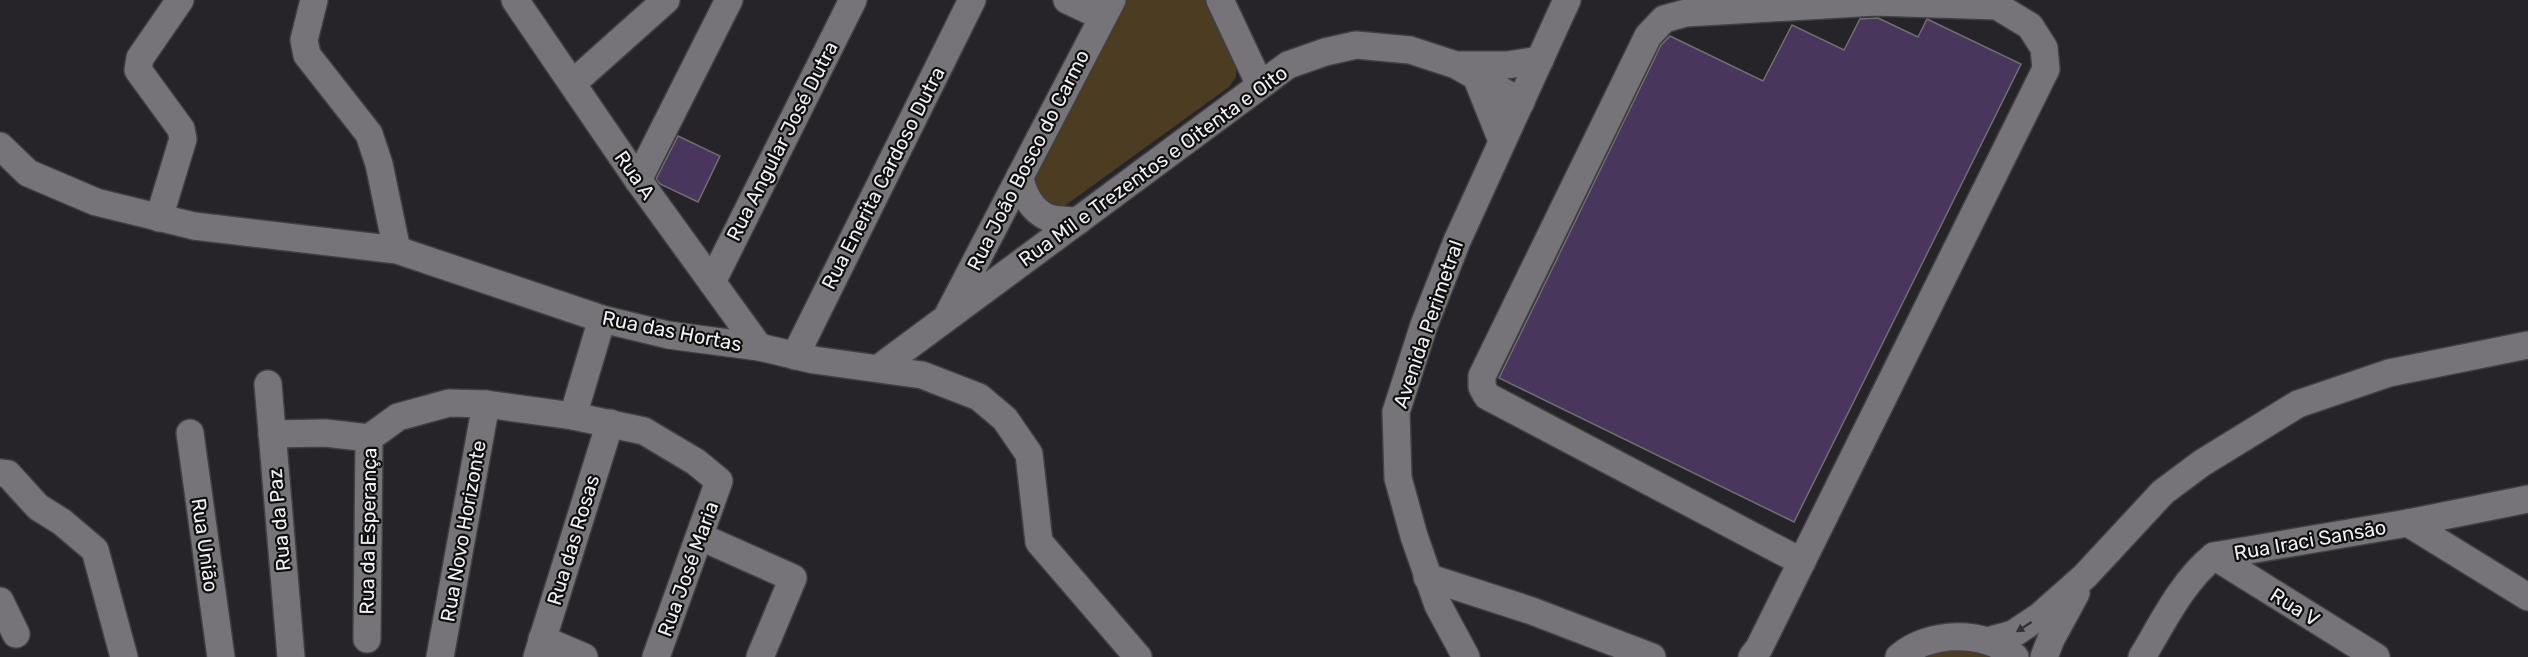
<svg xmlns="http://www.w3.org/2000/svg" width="2528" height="657" font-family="Rubik,sans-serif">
	<rect width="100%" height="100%" fill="#262428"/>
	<g fill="#4b3c22">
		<polygon points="1121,0 1206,0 1236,66 1236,77 1229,87 1063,207 1056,207 1043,202 1032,178"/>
		<polygon points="1955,645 1997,657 1914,657"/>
	</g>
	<g fill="#48365d" stroke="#706e72" stroke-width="1.5">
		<polygon points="1878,18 1918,37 1927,19 1929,20 2021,64 1794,522 1499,378 1661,45 1670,36 1763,81 1792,25 1844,50 1860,19"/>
		<polygon points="678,136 720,156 698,202 660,184 656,179"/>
	</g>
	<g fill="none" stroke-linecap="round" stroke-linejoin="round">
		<defs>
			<g id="minor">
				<polyline points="314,0 304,40 307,55 369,134 379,164 397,250"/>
				<polyline points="515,0 638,180 759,347"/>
				<polyline points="1067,0 1103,17"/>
				<polyline points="1220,0 1260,85"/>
				<polyline points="1460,65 1507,65 1540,60"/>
				<polyline points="1476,76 1502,141"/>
				<polyline points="573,83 666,0"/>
				<polyline points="0,146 28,173 96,202 194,226 397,250 602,319 668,335 759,347 814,360 922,375 979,397 1005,419 1029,454 1039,542 1138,657"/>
				<path d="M 1020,176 C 1022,193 1032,211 1049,218 C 1057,221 1069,220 1078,221"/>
				<polyline points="638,180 729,0"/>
				<polyline points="159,218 183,139 181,129 138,70 140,58 180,0"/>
				<polyline points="712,282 853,0"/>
				<polyline points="949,313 1112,0"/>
				<polyline points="795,356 972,0"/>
				<polyline points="879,368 1288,65 1325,52 1356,45 1410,50 1456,65 1521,102"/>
				<polyline points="268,384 291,657"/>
				<polyline points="573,416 602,319"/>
				<polyline points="190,433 221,657"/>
				<polyline points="272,434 325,433 369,438"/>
				<polyline points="369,438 398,417 449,403 486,404 573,416 644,431 696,462 719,481 656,657"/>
				<polyline points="0,473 8,474 38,507 62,522 95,550 124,657"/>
				<polyline points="2408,523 2528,597"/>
				<polyline points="701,537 793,578 760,657"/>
				<polyline points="2214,556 2376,657"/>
				<polyline points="1427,577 1532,611 1652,657"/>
				<polyline points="0,601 16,634"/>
				<polyline points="367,639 369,438"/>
				<polyline points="542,639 584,657"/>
				<polyline points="1987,641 2013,634 2040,616 2085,576 2163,492 2202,463 2298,404 2389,373 2528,345"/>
				<polyline points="440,657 486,404"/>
				<polyline points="537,657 610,423"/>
				<polyline points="1466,657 1438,605 1414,536 1398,478 1396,412 1424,325 1457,241 1567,0"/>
				<polyline points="1752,657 1759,648 2046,69 2044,48 2030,26 1997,6 1876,2 1686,13 1664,19 1648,36 1482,376 1482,387 1487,396 1802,562"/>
				<path d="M 1899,657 C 1929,631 1985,629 2015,657"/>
				<polyline points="2044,657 2051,639 2076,593"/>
				<path d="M 2142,657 C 2163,622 2182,582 2214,556 L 2408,523 L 2528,499"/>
			</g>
		</defs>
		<use href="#minor" stroke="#413f42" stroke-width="30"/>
		<use href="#minor" stroke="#767478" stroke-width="27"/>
	</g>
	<defs><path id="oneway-solid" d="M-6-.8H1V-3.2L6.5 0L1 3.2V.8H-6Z" transform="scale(1.5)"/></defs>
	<use fill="#323234" href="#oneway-solid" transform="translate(2024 627) rotate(147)"/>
	<g text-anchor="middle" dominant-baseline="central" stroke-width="4.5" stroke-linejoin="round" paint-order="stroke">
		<g font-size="20" fill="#f1f0f3" stroke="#0e0e0f">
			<text transform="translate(782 141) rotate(-63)">Rua Angular José Dutra</text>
			<text transform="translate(1028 160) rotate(-63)">Rua João Bosco do Carmo</text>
			<text transform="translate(1153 166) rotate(-36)">Rua Mil e Trezentos e Oitenta e Oito</text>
			<text transform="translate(635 175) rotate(55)">Rua A</text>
			<text transform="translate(883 178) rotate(-63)">Rua Enerita Cardoso Dutra</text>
			<text transform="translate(1428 324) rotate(-71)">Avenida Perimetral</text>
			<text transform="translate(672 331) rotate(11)">Rua das Hortas</text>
			<text transform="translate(279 520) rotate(-95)">Rua da Paz</text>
			<text transform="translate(368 531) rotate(-89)">Rua da Esperança</text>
			<text transform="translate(463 531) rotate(-80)">Rua Novo Horizonte</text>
			<text transform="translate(573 540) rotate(-73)">Rua das Rosas</text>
			<text transform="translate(2310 540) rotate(-10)">Rua Iraci Sansão</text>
			<text transform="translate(205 545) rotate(82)">Rua União</text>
			<text transform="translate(688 569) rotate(-70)">Rua José Maria</text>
			<text transform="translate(2295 607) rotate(32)">Rua V</text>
		</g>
	</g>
</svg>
